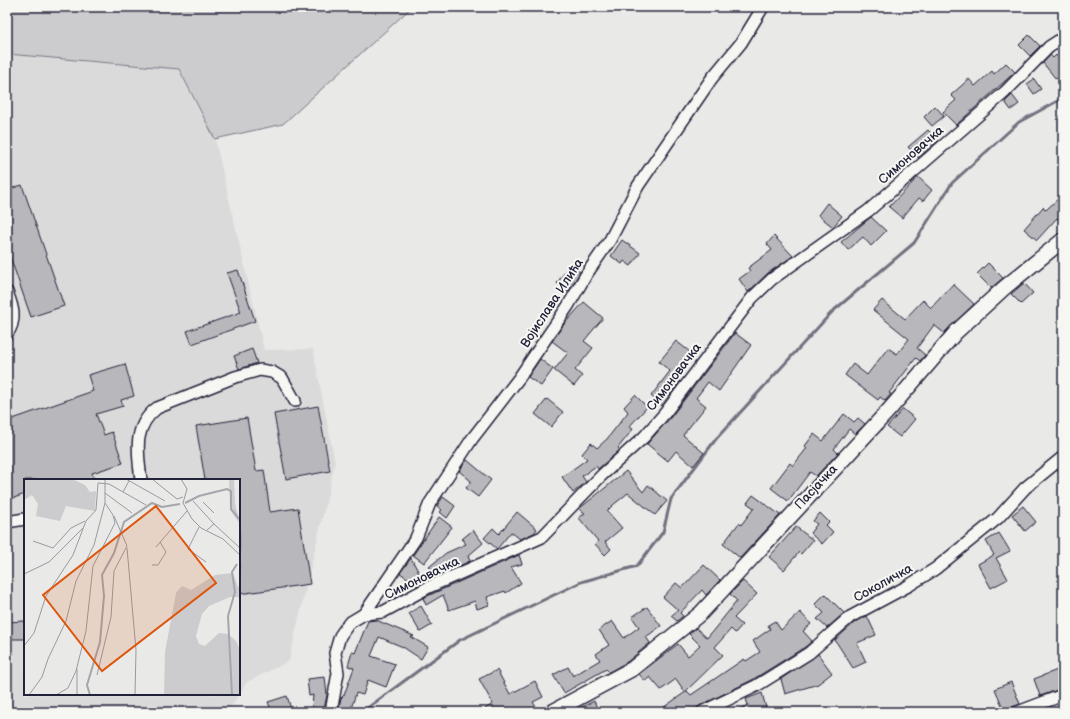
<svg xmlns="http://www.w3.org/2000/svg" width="1070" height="719" font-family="'Balsamiq Sans',sans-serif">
	<rect width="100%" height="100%" fill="#e9e9e7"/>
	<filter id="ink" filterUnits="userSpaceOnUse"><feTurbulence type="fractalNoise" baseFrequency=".025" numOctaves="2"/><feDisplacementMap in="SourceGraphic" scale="8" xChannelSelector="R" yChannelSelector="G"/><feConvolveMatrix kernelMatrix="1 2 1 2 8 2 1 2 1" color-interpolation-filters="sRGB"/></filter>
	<g filter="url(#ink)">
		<path fill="#dadada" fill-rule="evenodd" d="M 7,54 L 179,69 L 215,139 L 264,350 L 313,349 L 335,463 L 289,661 L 247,682 L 228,712 L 8,712 L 7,707 ZM 25,480 L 239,480 L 239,694 L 25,694 Z"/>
		<polygon fill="#ccccce" stroke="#777784" points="7,7 412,7 283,124 215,139 179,69 7,54"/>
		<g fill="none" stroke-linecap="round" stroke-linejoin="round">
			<polyline stroke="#71717f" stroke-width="3" points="362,712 460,640 581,582 637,566 663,532 671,499 716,439 832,312 914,243 952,183 1019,122 1063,98"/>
		</g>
		<g fill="#b8b8bc" stroke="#22223b">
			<polygon points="1029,35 1040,46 1030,56 1019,45"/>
			<polygon points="1050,55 1053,58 1056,55 1063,63 1063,73 1056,79 1043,63"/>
			<polygon points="1006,63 1015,72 956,125 943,112 956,100 951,95 969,79 975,86 992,71 994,74"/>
			<polygon points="1034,79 1041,89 1034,94 1027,84"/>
			<polygon points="1012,95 1019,104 1011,110 1005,102"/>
			<polygon points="935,106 944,116 932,126 924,117"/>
			<polygon points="928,130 938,141 918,158 908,147"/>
			<polygon points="918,177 932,190 923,201 919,198 902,218 889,207"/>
			<polygon points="22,185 64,306 31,317 7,248 7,190"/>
			<polygon points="1059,198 1063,203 1063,225 1057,218 1037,240 1024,229 1043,207 1046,210"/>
			<polygon points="827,203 842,216 833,227 818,215"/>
			<polygon points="871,217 886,231 871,246 863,237 848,250 841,242"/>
			<polygon points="774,236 793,256 768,273 748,292 739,279 750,271 748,268 772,250 767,244"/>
			<polygon points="622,240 640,253 631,266 624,261 622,264 611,256"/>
			<polygon points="988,263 1003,278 991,288 977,274"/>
			<polygon points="570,265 580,272 568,292 557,283"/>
			<polygon points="238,270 255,321 192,344 187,331 241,312 227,273"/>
			<polygon points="1024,283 1033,293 1021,304 1011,294"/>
			<polygon points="953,284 974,304 944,333 934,325 917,348 925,355 920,361 916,358 889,393 891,394 885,401 880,397 878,400 845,375 853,364 867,375 888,348 897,354 909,339 873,310 882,300 905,319 923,300 931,308"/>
			<polygon points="584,302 603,318 584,341 593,348 575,370 582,376 574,386 554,370 568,353 552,341 565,323"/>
			<polygon points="735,333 751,345 719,391 708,382 696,398 706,406 683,435 704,453 693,466 676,451 668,461 647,444 671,417"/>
			<polygon points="676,341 694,355 675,377 680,381 662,406 651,396 670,371 659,362"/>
			<polygon points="252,349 257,363 239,369 234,356"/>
			<polygon points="540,359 553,369 541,386 528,377"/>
			<polygon points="125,364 134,396 121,400 123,406 96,414 104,435 112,432 123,463 92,473 94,480 25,480 25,494 11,499 7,486 7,421 93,391 88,375"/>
			<polygon points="635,395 647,407 629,427 633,429 618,448 620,450 598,469 596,466 582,476 586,482 573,493 562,477 587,459 582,454 591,443 597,448 607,439 628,412 624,407"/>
			<polygon points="547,399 563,412 551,427 535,414"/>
			<polygon points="318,406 330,471 286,479 274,414"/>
			<polygon points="903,409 915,419 900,437 887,427"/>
			<polygon points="844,414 854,422 858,418 865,424 855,434 849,429 834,449 838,453 816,476 810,472 788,501 771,488 790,463 793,466 807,448 805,446 814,434 823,441"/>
			<polygon points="247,418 256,471 264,470 270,512 298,508 310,584 239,594 239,480 205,480 196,426"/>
			<polygon points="467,460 491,480 478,497 466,488 471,481 459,471"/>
			<polygon points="626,471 643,492 648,485 667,501 655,515 628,493 613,505 607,511 622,528 605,542 611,549 605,555 595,544 598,541 579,518 585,513 579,509"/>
			<polygon points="753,495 780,515 740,558 723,544 739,523 741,525 754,508 747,503"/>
			<polygon points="443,497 455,506 447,518 440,512 442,510 437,506"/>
			<polygon points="1023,506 1036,522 1025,531 1012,515"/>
			<polygon points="517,512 537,529 534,533 520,539 511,532 497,549 484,538 493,528 499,534"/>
			<polygon points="820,513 829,522 826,525 833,532 822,544 810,533 817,524 813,521"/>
			<polygon points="439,517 452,527 424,563 413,555"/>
			<polygon points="796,527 813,540 801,554 799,552 784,570 769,557"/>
			<polygon points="473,530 483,543 468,556 470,561 439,575 429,567 446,553 466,544 462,539"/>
			<polygon points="999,533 1010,551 996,558 1008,579 991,588 978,564 994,555 986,541"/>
			<polygon points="519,555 522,564 511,567 521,583 506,593 505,591 487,597 489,605 477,609 475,601 449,610 443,595 426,605 423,598"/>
			<polygon points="411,558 418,571 418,572 425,581 415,586 413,582 400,573"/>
			<polygon points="704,565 720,580 706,595 702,590 680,613 683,616 677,621 671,616 678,610 663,597 676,583 682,588"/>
			<polygon points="743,581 757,594 734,618 742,625 735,633 731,629 715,647 723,655 685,692 676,679 661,690 650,677 645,681 639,674 678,644 688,656 700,645 689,634 696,628 707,638 737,601 730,594"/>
			<polygon points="825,594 844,613 827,628 817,619 824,613 815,604"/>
			<polygon points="421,606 432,625 420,632 409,613"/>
			<polygon points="647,607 661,626 646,637 650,643 627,662 609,672 606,669 564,693 553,675 568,667 573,676 600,660 596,654 609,645 599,630 612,621 624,638 639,627 632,617"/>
			<polygon points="800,612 811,624 803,631 812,641 805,647 752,680 699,706 695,712 657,712 687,691 691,695 744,659 746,661 760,652 753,641 770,629 768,625 775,621 781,630"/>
			<polygon points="867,616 876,635 857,643 866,662 853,668 835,640 854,623"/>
			<polygon points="376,620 414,636 411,637 428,647 421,659 403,647 379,637 371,656 395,664 386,687 368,680 363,695 356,693 350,712 338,712 341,698 344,695 354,668 348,666 352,652 355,653 368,621"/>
			<polygon points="25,621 25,639 7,639 7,622"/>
			<polygon points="818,654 832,673 818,684 785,694 781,679"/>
			<polygon points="1060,669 1063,676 1063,688 1040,696 1034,679"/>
			<polygon points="497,670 510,694 535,681 543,697 533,702 539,712 480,712 493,704 479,679"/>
			<polygon points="325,677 327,695 324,709 312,708 313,695 309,696 307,679"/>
			<polygon points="1011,682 1020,704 1004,710 995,689"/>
			<polygon points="762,693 767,712 732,712 748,705 746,699"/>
			<polygon points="287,696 292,712 272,712 268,702"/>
			<polygon points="594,701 599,712 572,712"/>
		</g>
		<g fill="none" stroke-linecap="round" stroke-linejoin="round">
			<defs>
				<g id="minor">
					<path d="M 7,292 C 13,307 17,320 7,334"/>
					<path d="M 141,480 C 138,453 132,427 157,408 L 235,377 L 260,370 L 272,372 L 282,378 L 295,401"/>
					<polyline points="7,522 25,519"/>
					<polyline points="364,614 416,538 430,503 472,439 519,378 568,306 586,275 610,240 638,186 712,78 741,43 763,7"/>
					<polyline points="331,712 338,673 335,653 340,636 349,623 364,614 383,612 429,587 542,537 602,475 644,437 665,413 752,298 772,279 868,211 1005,92 1049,47 1063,38"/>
					<polyline points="702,712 756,686 809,653 850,617 908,586 935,569 998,518 1025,488 1063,457"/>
					<polyline points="1018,712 1063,695"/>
				</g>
				<polyline id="major" points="552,712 632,669 701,613 889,410 956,332 1004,288 1063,240"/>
			</defs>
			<use href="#minor" stroke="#22223b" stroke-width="14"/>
			<use href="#major" stroke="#22223b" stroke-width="17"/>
			<use href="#minor" stroke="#f6f6f2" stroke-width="11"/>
			<use href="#major" stroke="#f6f6f2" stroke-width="14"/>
		</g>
	</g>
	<g text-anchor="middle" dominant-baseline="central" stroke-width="4" stroke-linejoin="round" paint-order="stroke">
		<g font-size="13" fill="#22223b" stroke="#f6f6f2">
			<text transform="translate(911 155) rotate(-41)">Симоновачка</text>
			<text transform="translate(552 303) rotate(-57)">Војислава Илића</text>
			<text transform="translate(674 377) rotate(-53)">Симоновачка</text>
			<text transform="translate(816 487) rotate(-47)">Пасјачка</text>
			<text transform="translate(422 578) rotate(-26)">Симоновачка</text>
			<text transform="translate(883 583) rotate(-29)">Соколичка</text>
		</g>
	</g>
	<g transform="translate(24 479)">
		<rect width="216" height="216" fill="#e9e9e7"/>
		<path d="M 0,0 L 48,0 L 61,6 L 66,13 L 72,12 L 71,32 L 42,27 L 36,42 L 12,37 L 14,25 L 8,16 L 0,21 ZM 205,0 L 210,0 L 211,25 L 216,45 L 206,31 ZM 209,94 L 214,108 L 216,106 L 216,121 L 214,118 L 206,118 L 185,127 L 178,135 L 172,157 L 175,165 L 181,167 L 195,154 L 204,155 L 212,162 L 216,171 L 216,216 L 140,216 L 141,173 L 152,114 L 158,107 L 167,111 L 191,96 Z" fill="#ccccce"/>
		<path fill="none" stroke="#a5a5ac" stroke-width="2" d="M 161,24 L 175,17 L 203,10 L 207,12 L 207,30 L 216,41M 66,216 L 63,206 L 76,163 L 80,117 L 78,96 L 90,74 L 100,43 L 128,24 L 138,28 L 156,25M 208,216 L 204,137 L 211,113 L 208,93 L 213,85"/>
		<path fill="none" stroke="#9999a2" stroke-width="1" d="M 102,0 L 141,22M 128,0 L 153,20 L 159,18M 157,0 L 163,10 L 159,24 L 168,40 L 177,49 L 199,60 L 216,76M 99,13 L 105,2M 81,14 L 108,34M 169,22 L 190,45 L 183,51M 179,23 L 190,34M 190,45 L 216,69M 175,48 L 164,70 L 182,83M 9,62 L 29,69 L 47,49 L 61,42M 132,68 L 163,32M 103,69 L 112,171 L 111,216M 128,86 L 134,86 L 142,73 L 136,63M 0,95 L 25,83 L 59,49M 0,167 L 10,154 L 22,117 L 49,76 L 62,42 L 72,31 L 74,4 L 85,5 L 122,26M 73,196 L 87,138 L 90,92 L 103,67 L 90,37M 5,216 L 18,198 L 24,180 L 42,142 L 52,102 L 70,66 L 81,24M 32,216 L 44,209 L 52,192 L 62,152 L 69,87 L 91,44 L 89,36 L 81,24 L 81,0M 53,216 L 53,190"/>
		<path fill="#de560e" fill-opacity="0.15" stroke="#de560e" stroke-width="2" d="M 132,27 L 192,104 L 78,192 L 19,116 Z"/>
		<rect width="216" height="216" fill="none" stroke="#22223b" stroke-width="2"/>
	</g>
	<rect width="1070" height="719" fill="none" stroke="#f6f6f2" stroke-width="24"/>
	<rect x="12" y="12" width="1046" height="695" fill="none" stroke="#22223b" stroke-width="1.5" filter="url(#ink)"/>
</svg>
